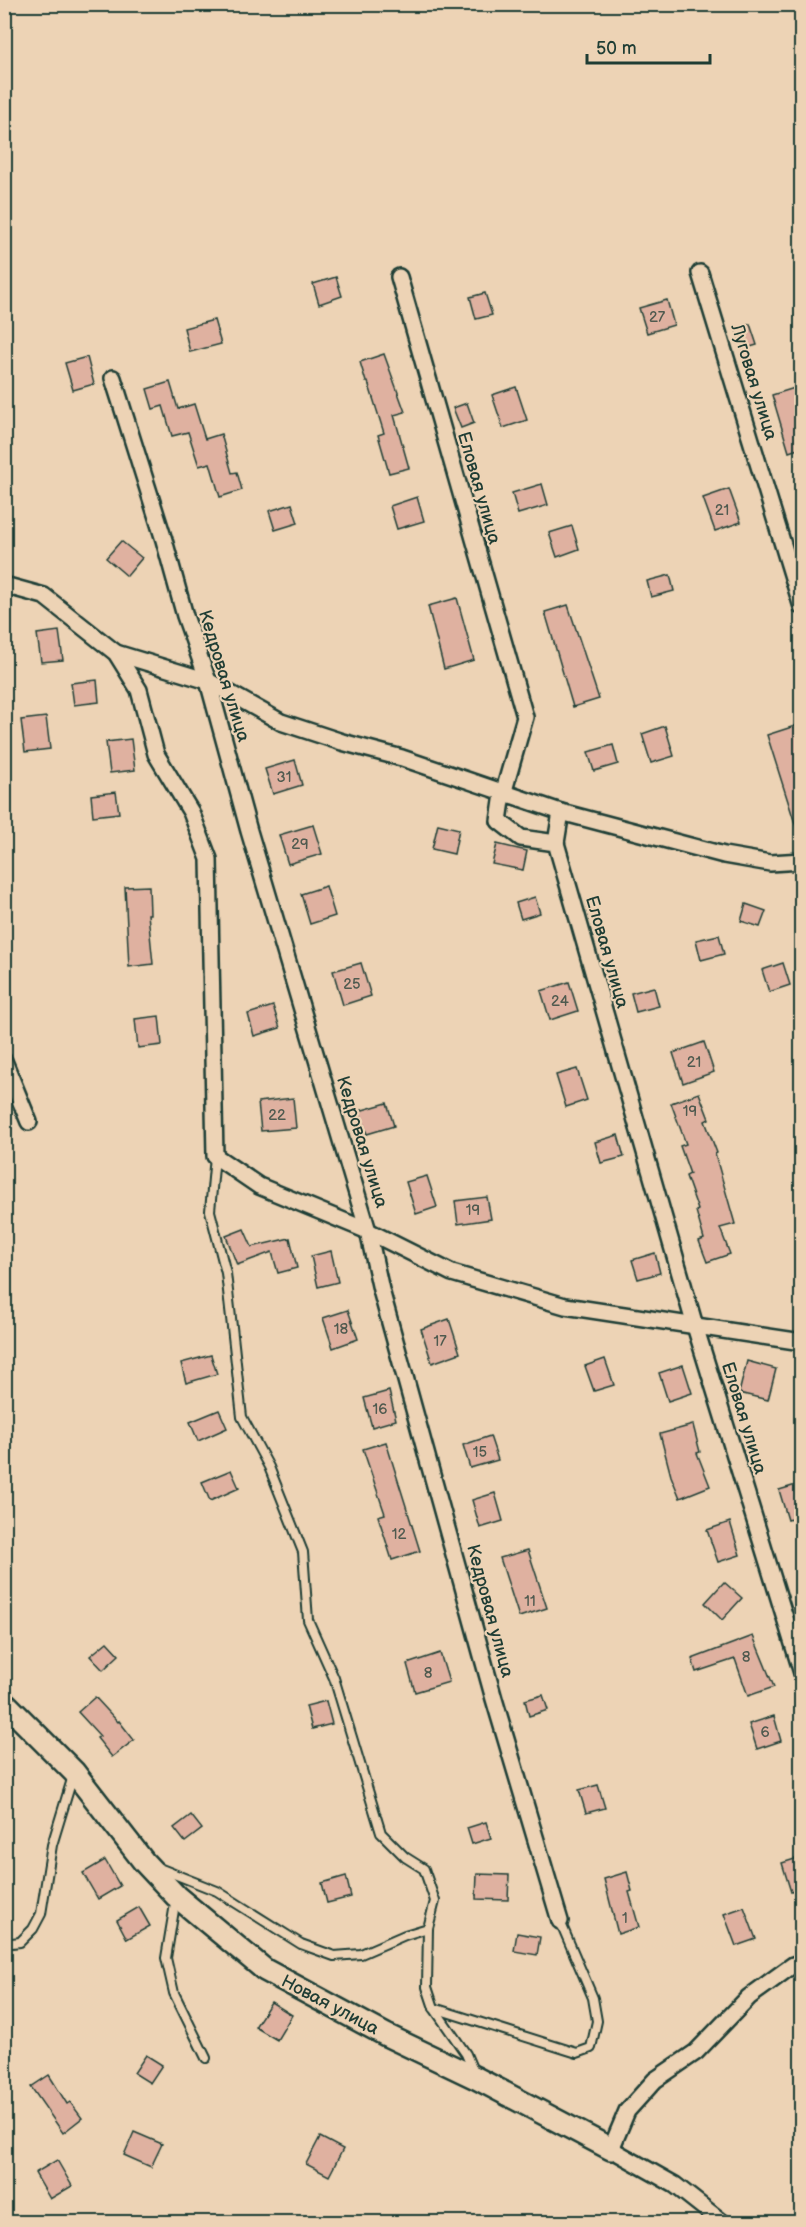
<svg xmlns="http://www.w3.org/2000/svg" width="806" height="2227" font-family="'Balsamiq Sans',sans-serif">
	<rect width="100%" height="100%" fill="#edd3b5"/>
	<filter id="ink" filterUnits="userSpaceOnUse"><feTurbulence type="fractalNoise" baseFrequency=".0167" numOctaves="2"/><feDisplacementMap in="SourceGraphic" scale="12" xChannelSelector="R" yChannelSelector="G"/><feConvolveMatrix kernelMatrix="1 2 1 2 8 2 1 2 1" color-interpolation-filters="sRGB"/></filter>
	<g filter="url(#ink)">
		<g fill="#dfb1a0" stroke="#1f3d34" stroke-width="1.5">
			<polygon points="336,277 342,296 319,304 313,284"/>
			<polygon points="485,293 492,315 476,319 470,297"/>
			<polygon points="667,300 674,325 647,333 639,308"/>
			<polygon points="214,320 221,344 190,352 184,328"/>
			<polygon points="750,324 757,345 743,349 736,329"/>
			<polygon points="384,354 405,412 394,415 409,468 389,473 378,435 384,433 368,382 366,382 360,362"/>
			<polygon points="87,357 94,384 73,390 65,363"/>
			<polygon points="170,382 178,409 194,404 205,439 221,434 232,473 237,472 242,490 220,497 210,463 199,466 188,432 172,436 163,406 153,409 147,389"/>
			<polygon points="801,386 801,448 789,452 772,395"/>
			<polygon points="516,387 527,420 503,428 492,395"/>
			<polygon points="467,403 474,423 461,428 453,408"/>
			<polygon points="542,484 548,505 518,514 512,493"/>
			<polygon points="729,489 741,522 715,531 703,498"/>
			<polygon points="417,497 424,521 397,529 390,506"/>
			<polygon points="292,504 298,523 275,530 269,511"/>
			<polygon points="572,526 579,549 557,557 549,533"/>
			<polygon points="121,541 142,558 127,576 106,558"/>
			<polygon points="670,575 674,591 651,597 647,581"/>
			<polygon points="457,598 474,660 444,669 428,606"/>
			<polygon points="568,605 599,699 573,707 545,612"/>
			<polygon points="59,631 63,660 41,662 37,634"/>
			<polygon points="97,680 99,702 74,705 71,683"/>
			<polygon points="46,717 50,749 25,752 21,720"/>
			<polygon points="798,725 801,736 801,832 798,833 767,735"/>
			<polygon points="665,726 674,756 651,763 642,734"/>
			<polygon points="131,739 135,770 110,773 106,742"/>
			<polygon points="613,745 618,764 594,771 588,752"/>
			<polygon points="295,760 302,785 273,794 265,769"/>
			<polygon points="116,792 119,813 93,816 91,795"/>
			<polygon points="438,824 459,829 454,854 432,849"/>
			<polygon points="313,825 322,854 288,864 279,835"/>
			<polygon points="497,844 527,851 523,870 492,864"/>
			<polygon points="149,886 150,914 148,914 153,964 129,967 125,887"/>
			<polygon points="326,886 335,916 310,924 301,894"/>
			<polygon points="535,897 540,913 521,919 516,903"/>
			<polygon points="746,904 766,911 760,927 741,921"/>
			<polygon points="719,935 724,954 701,960 696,940"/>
			<polygon points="361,963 371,996 343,1005 333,971"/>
			<polygon points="783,963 790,985 769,992 762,970"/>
			<polygon points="569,982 578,1011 550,1020 541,991"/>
			<polygon points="654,987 659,1006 636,1012 631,993"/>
			<polygon points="273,1006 280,1028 254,1036 248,1014"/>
			<polygon points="159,1016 162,1045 138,1048 135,1019"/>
			<polygon points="704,1042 714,1072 683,1083 673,1053"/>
			<polygon points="577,1069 587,1100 566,1107 556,1075"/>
			<polygon points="699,1093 709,1119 705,1121 717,1153 715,1154 735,1224 720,1228 730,1254 707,1262 699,1241 704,1239 696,1211 698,1210 686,1176 690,1174 680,1146 686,1144 671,1103"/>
			<polygon points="293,1098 296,1128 261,1131 258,1102"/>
			<polygon points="387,1103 394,1126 367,1134 359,1111"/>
			<polygon points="618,1135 624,1157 601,1163 595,1142"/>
			<polygon points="427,1176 437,1207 416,1214 406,1182"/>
			<polygon points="487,1197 491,1219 458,1224 455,1201"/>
			<polygon points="244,1229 252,1247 290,1238 297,1268 278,1273 272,1252 237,1265 226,1236"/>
			<polygon points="331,1251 338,1282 318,1287 311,1256"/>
			<polygon points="655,1253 660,1273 638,1279 632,1260"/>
			<polygon points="348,1310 358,1339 333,1348 323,1318"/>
			<polygon points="449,1319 460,1353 432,1363 421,1329"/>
			<polygon points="211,1355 217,1374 186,1383 181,1363"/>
			<polygon points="605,1359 614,1385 594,1391 585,1366"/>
			<polygon points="747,1361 776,1369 768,1400 739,1393"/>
			<polygon points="683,1365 692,1393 668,1401 659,1373"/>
			<polygon points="389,1391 396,1420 372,1427 364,1398"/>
			<polygon points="219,1410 227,1428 198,1441 190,1422"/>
			<polygon points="693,1425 700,1452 697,1453 710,1486 680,1498 671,1476 660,1434"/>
			<polygon points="490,1436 498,1460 470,1468 463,1445"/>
			<polygon points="386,1442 420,1551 392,1560 378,1516 385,1514 363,1449"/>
			<polygon points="231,1470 239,1488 210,1501 202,1482"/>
			<polygon points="796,1485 801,1503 801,1516 788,1520 779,1490"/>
			<polygon points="495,1493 503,1521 480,1528 472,1500"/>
			<polygon points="730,1522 740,1555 718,1562 707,1530"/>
			<polygon points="528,1550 547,1608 519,1617 500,1558"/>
			<polygon points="724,1582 742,1598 722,1620 705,1603"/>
			<polygon points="753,1636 774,1687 748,1696 735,1659 696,1672 692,1659"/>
			<polygon points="107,1642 119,1655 103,1670 90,1656"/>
			<polygon points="440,1653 449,1682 415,1692 407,1664"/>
			<polygon points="543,1695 548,1710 529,1716 525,1700"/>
			<polygon points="95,1697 118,1722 119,1721 134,1740 112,1757 97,1738 100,1736 78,1712"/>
			<polygon points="326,1701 332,1724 312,1729 306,1706"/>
			<polygon points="774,1716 781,1741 757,1749 749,1724"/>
			<polygon points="598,1785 605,1808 586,1813 579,1790"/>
			<polygon points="191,1815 202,1829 185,1842 174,1828"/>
			<polygon points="486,1822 491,1838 472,1844 467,1828"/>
			<polygon points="801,1857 801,1889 791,1892 782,1863"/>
			<polygon points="105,1860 120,1886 98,1899 83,1873"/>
			<polygon points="627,1872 632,1891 629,1892 639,1927 618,1934 604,1879"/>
			<polygon points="477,1874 509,1875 508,1900 476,1899"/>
			<polygon points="346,1876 351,1897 327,1903 322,1883"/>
			<polygon points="139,1907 150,1926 127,1939 117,1920"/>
			<polygon points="744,1907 756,1939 736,1946 724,1914"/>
			<polygon points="517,1933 540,1937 537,1955 514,1951"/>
			<polygon points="271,2002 292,2015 277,2040 255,2027"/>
			<polygon points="146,2055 162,2065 150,2083 134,2073"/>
			<polygon points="49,2075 67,2104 70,2102 82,2118 63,2133 31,2087"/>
			<polygon points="134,2132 162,2144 151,2167 124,2155"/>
			<polygon points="320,2137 343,2149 329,2176 306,2164"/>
			<polygon points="57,2160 72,2186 50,2199 35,2173"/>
		</g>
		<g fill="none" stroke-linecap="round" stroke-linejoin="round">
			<defs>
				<g id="lane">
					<polyline points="215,1156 210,1211 226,1273 242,1417 269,1467 303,1552 308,1620 334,1678 381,1833 405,1857 424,1869 435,1901 428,1928 427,1987 434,2008 466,2054 474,2073"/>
					<polyline points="159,1868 217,1891 301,1944 334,1956 361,1954 405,1935 428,1928"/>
					<polyline points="176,1898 166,1958 174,1993 206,2058"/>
					<polyline points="4,1944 20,1942 33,1929 41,1914 52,1845 73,1776"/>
					<polyline points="434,2008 577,2053 591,2048 597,2021 593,1998 560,1921"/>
				</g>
				<g id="street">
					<polyline points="700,273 802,607"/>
					<polyline points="399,277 525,717 503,794 499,821 521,838 556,843 695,1326 802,1673"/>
					<polyline points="113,378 164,540 185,616 208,681 249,831 368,1231 381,1290 494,1699 560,1921"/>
					<polyline points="4,585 44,596 116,653 139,690 156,754 191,812 209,859 215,1156 259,1186 368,1231 452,1273 565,1306 802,1342"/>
					<polyline points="116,653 208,681 281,722 342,742 402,758 561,812 724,855 770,863 802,861"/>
					<polyline points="556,843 561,812"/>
					<polyline points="4,1061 29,1122"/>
					<polyline points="722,2222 675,2185 611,2149 627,2111 655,2080 696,2052 749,1997 793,1965 802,1962"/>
				</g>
				<polyline id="secondary" points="4,1702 74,1772 144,1862 176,1896 265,1970 386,2035 476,2078 611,2149"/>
			</defs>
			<use href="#lane" stroke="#1f3d34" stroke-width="12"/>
			<use href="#street" stroke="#1f3d34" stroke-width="20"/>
			<use href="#secondary" stroke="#1f3d34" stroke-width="26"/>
			<use href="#lane" stroke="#edd3b5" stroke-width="8"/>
			<use href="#street" stroke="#edd3b5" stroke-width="15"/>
			<use href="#secondary" stroke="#edd3b5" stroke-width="21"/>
		</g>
	</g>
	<g text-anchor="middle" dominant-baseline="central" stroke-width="4.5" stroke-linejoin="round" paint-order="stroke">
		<g font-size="15" fill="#4f5a4f">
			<text x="657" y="317">27</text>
			<text x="722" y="510">21</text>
			<text x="284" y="777">31</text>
			<text x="300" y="844">29</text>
			<text x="352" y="984">25</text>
			<text x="560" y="1001">24</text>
			<text x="694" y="1062">21</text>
			<text x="690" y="1111">19</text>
			<text x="277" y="1115">22</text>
			<text x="473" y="1210">19</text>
			<text x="341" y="1329">18</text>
			<text x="440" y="1341">17</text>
			<text x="380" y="1409">16</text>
			<text x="480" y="1452">15</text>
			<text x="399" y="1534">12</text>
			<text x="530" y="1601">11</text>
			<text x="746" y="1657">8</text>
			<text x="428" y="1673">8</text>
			<text x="765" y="1732">6</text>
			<text x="625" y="1918">1</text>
		</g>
		<g font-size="18" fill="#1f3d34" stroke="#edd3b5">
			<text transform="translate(754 382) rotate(73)">Луговая улица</text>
			<text transform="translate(479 488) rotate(74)">Еловая улица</text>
			<text transform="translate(224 676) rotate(73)">Кедровая улица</text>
			<text transform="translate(607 952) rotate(74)">Еловая улица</text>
			<text transform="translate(362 1142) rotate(73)">Кедровая улица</text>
			<text transform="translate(744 1418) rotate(73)">Еловая улица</text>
			<text transform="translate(490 1611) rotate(75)">Кедровая улица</text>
			<text transform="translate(330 2005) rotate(28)">Новая улица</text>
		</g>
	</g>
	<rect width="806" height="2227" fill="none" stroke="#edd3b5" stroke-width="24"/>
	<rect x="12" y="12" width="782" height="2203" fill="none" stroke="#1f3d34" stroke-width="2" filter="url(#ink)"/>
	<path d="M587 54v9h123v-9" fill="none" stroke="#1f3d34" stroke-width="3"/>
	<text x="596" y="54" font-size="18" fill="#1f3d34" stroke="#edd3b5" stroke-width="4.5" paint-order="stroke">50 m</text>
</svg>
